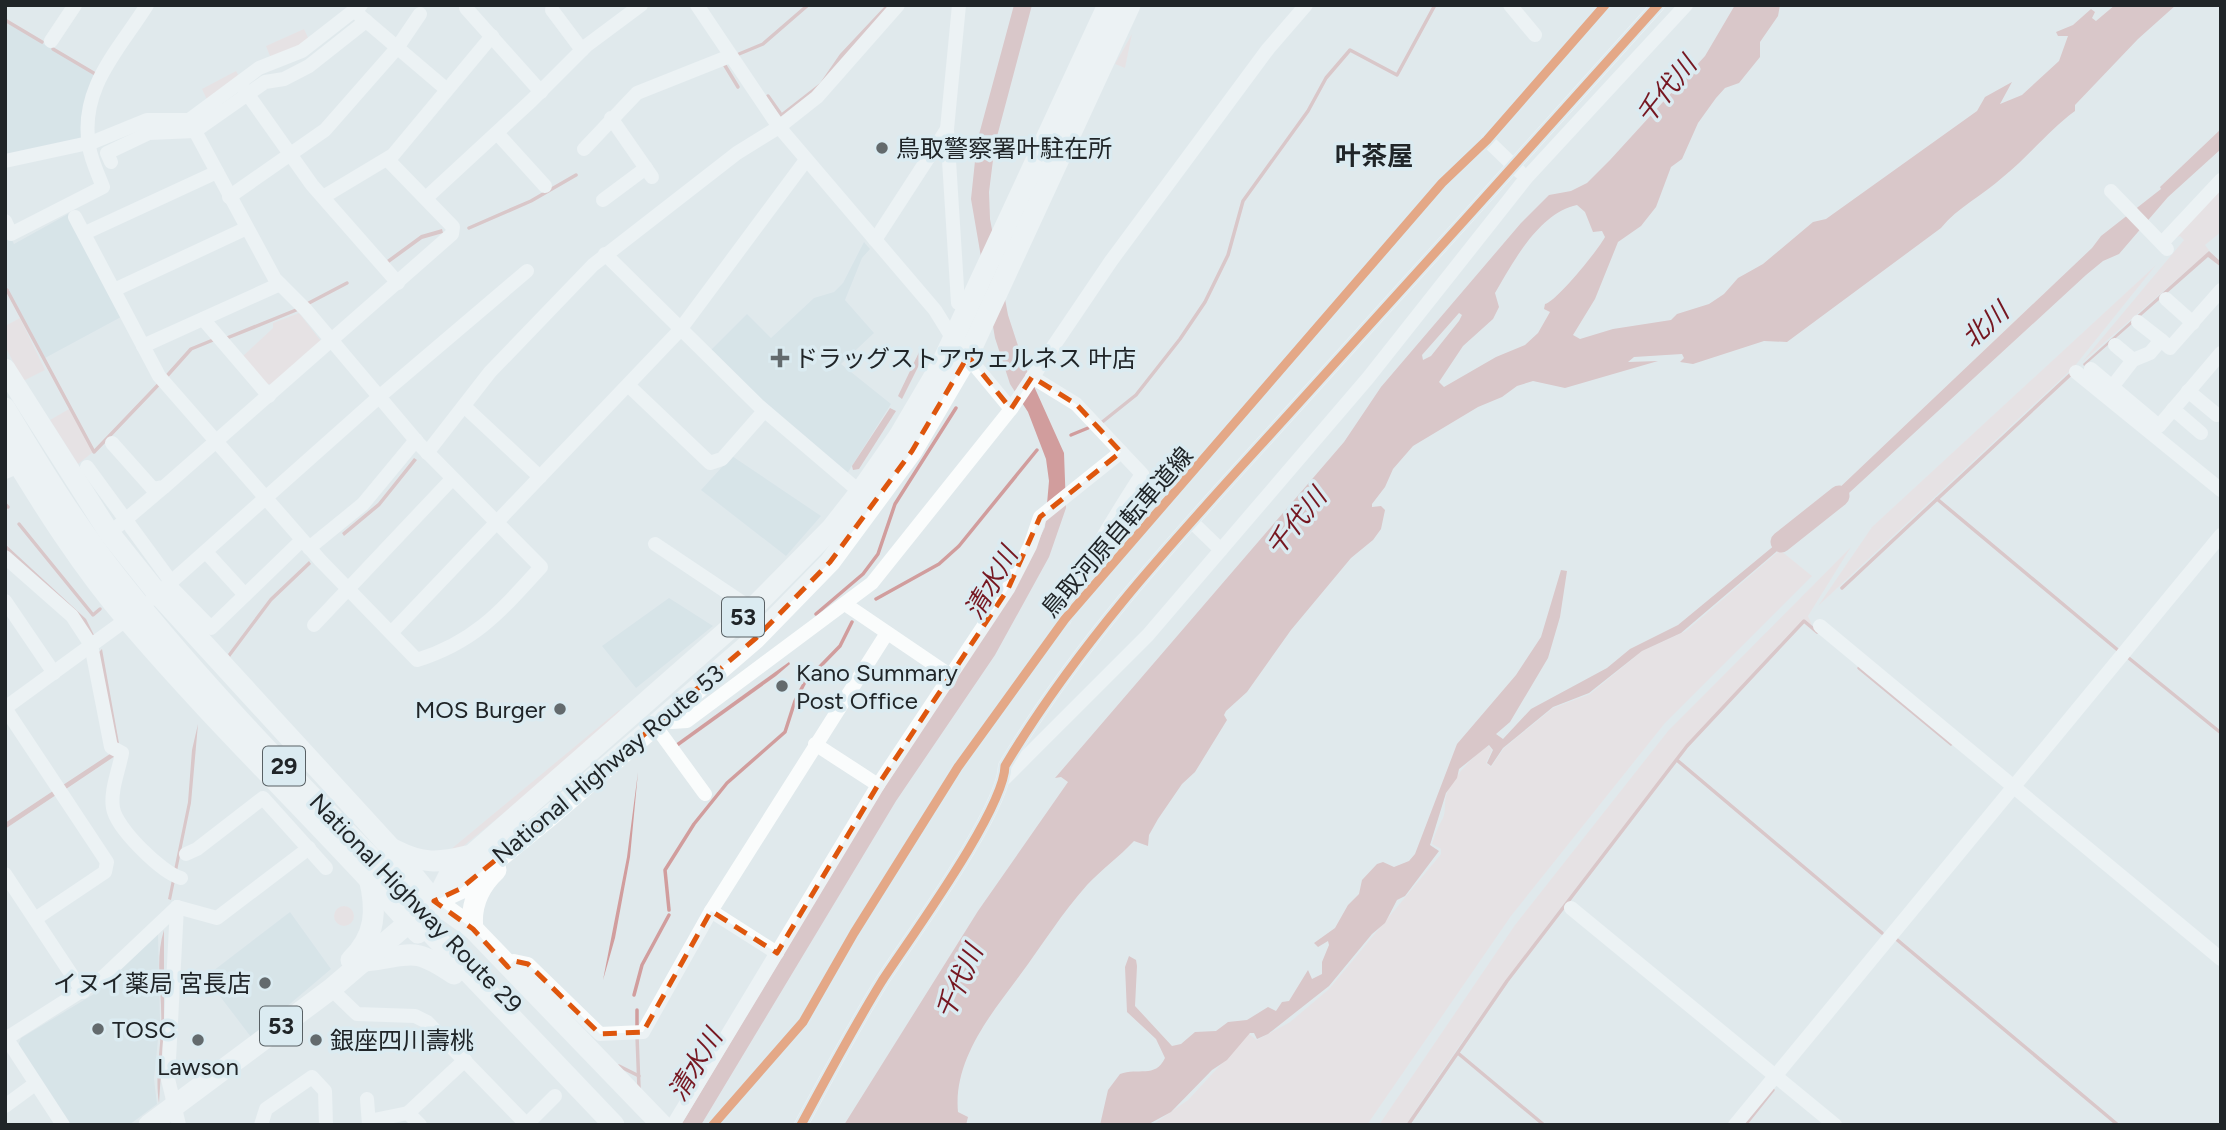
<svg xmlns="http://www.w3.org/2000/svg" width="2226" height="1130" font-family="Figtree,'Noto Sans JP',sans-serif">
	<rect width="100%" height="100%" fill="#e0e9ec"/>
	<g fill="#cddde3">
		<polygon points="5,21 97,76 86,141 5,159"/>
		<polygon points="68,214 121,317 45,358 5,285 5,225 14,244"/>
		<polygon points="864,242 870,249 862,258 845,300 874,333 841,364 891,404 845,477 708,353 747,314 771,338 814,298 834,292 843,283"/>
		<polygon points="732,456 821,516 786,556 701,490"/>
		<polygon points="669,598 713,626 636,688 602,646"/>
		<polygon points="290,912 331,969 251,1037 219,995 213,971"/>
		<polygon points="158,934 160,1020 154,1079 157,1104 129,1125 69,1125 18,1046 21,1038 94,994"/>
	</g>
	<g fill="#eedada">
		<polygon points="304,29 310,42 272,61 266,46"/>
		<polygon points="1132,34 1125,68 1115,64"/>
		<polygon points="236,71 240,78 208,102 202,89"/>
		<polygon points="2221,184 2221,232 2205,245 2209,250 2206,254 2082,362 2184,240 2180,236 2172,239"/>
		<polygon points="2156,265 2074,367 1818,606 1872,527"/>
		<polygon points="299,313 321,341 274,384 267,384 243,356 273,328 273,323"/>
		<polygon points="20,318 45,370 23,381 5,346 5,326"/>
		<polygon points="69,409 93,452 78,464 50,420"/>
		<path d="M 1851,547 L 1808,616 L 1812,625 L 1803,620 C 1723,701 1652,789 1583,879 C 1521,959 1461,1040 1406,1125 L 1379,1125 L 1515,925 L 1668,731 Z"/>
		<path d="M 1780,550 L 1812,576 L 1665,723 L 1511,916 L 1367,1125 L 1152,1125 L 1188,1100 L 1249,1034 L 1257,1040 L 1290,1022 L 1329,989 L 1441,854 L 1441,849 L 1432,844 C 1435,834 1438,827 1443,818 C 1446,811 1444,803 1446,796 C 1450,780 1475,753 1489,746 L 1492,750 L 1486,763 L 1491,767 L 1504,748 L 1553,708 L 1590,694 L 1642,651 L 1686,631 Z"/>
		<polygon points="619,710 624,715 455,853 450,850"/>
		<circle cx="344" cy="916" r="10"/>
	</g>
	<g fill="#d19d9d" fill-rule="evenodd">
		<polygon points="886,5 894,5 819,91 783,119 779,115 820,83 840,54"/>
		<polygon points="1014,5 1032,5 995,144 989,192 990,219 1008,315 1024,364 1064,453 1066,508 1049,557 995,655 896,801 701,1125 681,1125 878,797 1013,592 1045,527 1049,481 1046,459 1028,412 1010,384 995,338 971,199 977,142"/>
		<path d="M 1735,5 L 1780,5 L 1778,16 L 1760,42 L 1760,57 L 1739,83 L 1725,88 L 1716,98 L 1698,123 L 1682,159 L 1671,167 L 1656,207 L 1641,226 L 1618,242 L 1595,299 L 1573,335 L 1580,339 L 1613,329 L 1671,320 L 1677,314 L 1709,304 L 1724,294 L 1738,278 L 1763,264 L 1813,222 L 1826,219 L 1977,111 L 1985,97 L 2012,82 L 2000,104 L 2022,95 L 2059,61 L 2068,36 L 2058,36 L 2056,32 L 2073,25 L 2091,9 L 2095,12 L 2092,18 L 2096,21 L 2115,5 L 2176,5 L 2138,39 L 2075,105 L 2075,111 C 2049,130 2028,157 2003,177 C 1982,196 1958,207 1941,228 L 1787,342 L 1764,341 L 1693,364 L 1680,362 L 1684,358 L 1682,354 L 1634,357 L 1628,362 L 1658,361 L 1565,388 L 1533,381 L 1517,386 L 1502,397 L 1478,407 L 1413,446 L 1393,469 L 1385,487 L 1372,504 L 1372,507 L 1381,506 L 1385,510 L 1381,529 L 1373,540 L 1351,558 L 1291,630 L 1247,692 L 1226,711 L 1224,715 L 1227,720 L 1195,772 L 1182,784 L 1158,819 L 1149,835 L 1148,846 L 1134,841 C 1119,857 1102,869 1087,885 C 1062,913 1043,944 1020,975 C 991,1014 953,1060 958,1112 L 968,1117 L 966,1125 L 844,1125 L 978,911 L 1068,782 L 1061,777 L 1055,778 L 1344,442 L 1381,387 L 1521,223 L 1549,195 L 1571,191 L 1587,183 L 1610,160 L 1705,56 ZM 1577,205 L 1585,212 L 1593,232 L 1602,231 L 1605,237 C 1599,249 1556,302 1545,304 L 1544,309 L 1550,312 L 1538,333 L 1525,345 L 1496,357 L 1444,387 L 1439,382 L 1463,346 L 1493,319 L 1499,307 L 1495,293 C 1513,262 1539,213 1577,205 ZM 1459,313 L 1462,315 L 1459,321 L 1431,356 L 1423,360 L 1422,355 Z"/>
		<polygon points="2221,129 2221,149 2168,197 2119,254 2103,261 2086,275 1824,516 1815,511 2092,248 2101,236 2161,189 2160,187"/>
		<polygon points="442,229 443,233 422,239 389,263 387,260 421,235"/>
		<polygon points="2209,251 2221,262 2221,267 2208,257 2084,366 2083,364"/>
		<polygon points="922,346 927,349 902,399 898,396"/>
		<polygon points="890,408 896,411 859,469 853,470 852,466"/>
		<polygon points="414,458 417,460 380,506 344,536 342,533 378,503"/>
		<path d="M 1782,539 L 1785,541 L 1776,552 L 1681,633 L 1642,651 L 1589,693 L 1553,707 L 1503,748 L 1491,766 L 1487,763 L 1493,750 L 1489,745 L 1459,769 L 1457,778 L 1446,793 L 1430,845 L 1439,851 L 1405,896 L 1397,900 L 1385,923 L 1372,934 L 1329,986 L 1268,1034 L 1257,1039 L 1254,1033 L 1250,1033 L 1227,1060 L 1212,1070 L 1171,1112 L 1147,1125 L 1100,1125 L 1108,1090 L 1120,1074 C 1138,1067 1155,1079 1165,1058 L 1156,1039 L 1127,1012 L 1125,967 L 1129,956 L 1136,960 L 1137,966 L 1135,1006 L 1172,1046 L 1181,1044 L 1195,1032 L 1216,1031 L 1228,1022 L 1247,1020 L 1268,1007 L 1276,1011 L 1282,1002 L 1289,1001 L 1308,970 L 1312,979 L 1322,974 L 1322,962 L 1329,945 L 1328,941 L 1318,947 L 1314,943 L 1335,928 L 1348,905 L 1359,894 L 1362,880 L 1377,864 L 1383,862 L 1394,867 L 1409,861 L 1415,854 L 1457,744 L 1516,675 L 1541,637 L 1561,570 L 1567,571 L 1560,617 L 1548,658 L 1510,722 L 1496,734 L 1503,739 L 1531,709 L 1607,668 L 1630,649 L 1678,625 Z"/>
		<polygon points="5,544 86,619 94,635 90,638 83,622 5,550"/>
		<polygon points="309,561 311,564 272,601 230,657 228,654 270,598"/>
		<polygon points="102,649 120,749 118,754 66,789 63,785 113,752 98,653"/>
		<polygon points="789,662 790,664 776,676 676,748 674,745"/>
		<polygon points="198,724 191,803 171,900 168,899 188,802 192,750"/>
		<polygon points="638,772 630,857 615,938 603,980 627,857"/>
		<polygon points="53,791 56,795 5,829 5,823"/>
		<path d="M 164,930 L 164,1026 L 159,1103 C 155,1077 160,1054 161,1028 C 163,995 154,961 164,930 Z"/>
	</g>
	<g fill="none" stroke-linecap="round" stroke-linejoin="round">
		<g stroke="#d19d9d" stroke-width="3.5">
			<polyline points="5,20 42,42"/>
			<polyline points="53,49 97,75"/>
			<polyline points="739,54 763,44 808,5"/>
			<polyline points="724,64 738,87"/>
			<polyline points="768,96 780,113"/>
			<polyline points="469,228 531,201 576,175"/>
			<polyline points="7,290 94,452 160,383"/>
			<polyline points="307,304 347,283"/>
			<polyline points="227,338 301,308"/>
			<polyline points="166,377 191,349 213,340"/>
			<polyline points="1101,423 1136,395 1180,339 1205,302 1228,255 1243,201 1308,111 1326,78 1350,50 1397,75 1435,5"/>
			<polyline points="1071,435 1088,428"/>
			<polyline points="1937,499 2119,651"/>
			<polyline points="5,504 8,507"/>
			<polyline points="19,524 93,615 100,609"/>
			<polyline points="1842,588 2071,374"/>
			<polyline points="876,599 939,564 959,546 1037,450"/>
			<polyline points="816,614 863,574 878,554 895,504 956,408"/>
			<polyline points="2125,655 2221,733"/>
			<polyline points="1859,668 1951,744"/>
			<polyline points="1678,761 1882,933"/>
			<polyline points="669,910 665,870 694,824 727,783 785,732 795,701 805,682 840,646 852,622"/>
			<polyline points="1895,938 2118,1125"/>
			<polyline points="634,995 642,965 669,915"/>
			<polyline points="637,1010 637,1029"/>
			<polyline points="637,1036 639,1088"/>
			<polyline points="1459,1054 1544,1125"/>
			<polyline points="619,1066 639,1076"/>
			<polyline points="1408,1125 1507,981 1687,746 1804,621 1817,632"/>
			<polyline points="1745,1125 1773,1090"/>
		</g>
		<polyline stroke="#d19d9d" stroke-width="21" points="1781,542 1839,496"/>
		<g stroke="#fafcfc" stroke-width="14">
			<polyline points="697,5 779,127 935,310 953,339 1011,409"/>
			<polyline points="1510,5 1535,35"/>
			<polyline points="466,8 541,92"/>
			<polyline points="552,10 582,50"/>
			<polyline points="359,15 446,89"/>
			<polyline points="51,41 75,5"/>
			<polyline points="244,89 312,185 398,283"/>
			<polyline points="611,118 652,177"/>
			<polyline points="497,133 545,186"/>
			<polyline points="1487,140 1520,172"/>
			<polyline points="584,149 637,93 730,56"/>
			<polyline points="5,161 93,142 147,120 189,120 259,68 302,51 361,5"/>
			<polyline points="111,162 107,153 149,133 195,131 265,82 284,79 309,66 366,21"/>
			<polyline points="2111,191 2167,249"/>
			<polyline points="229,197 325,130 397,48 420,14"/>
			<polyline points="323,197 393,155 492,36"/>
			<polyline points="426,198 531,101 586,46 641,5"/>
			<polyline points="603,200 646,168"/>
			<path d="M 75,217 L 159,376 L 320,560 L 417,660 C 475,642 501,611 541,567 L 419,444 L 306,310 L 275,279 L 189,120"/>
			<path d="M 5,221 L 11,234 L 103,187 C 98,174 91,160 89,146 C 79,88 119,50 147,5"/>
			<polyline points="85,233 217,172"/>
			<polyline points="875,240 947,129"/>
			<polyline points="2162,243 2221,180"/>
			<polyline points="605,254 758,405 860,492"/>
			<polyline points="114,290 247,228"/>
			<polyline points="2166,299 2193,323"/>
			<polyline points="958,303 947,129 959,5"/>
			<polyline points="203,319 269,396"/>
			<polyline points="2138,322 2161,340"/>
			<polyline points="2115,345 2133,360"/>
			<polyline points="143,346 280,284"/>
			<polyline points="2091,369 2159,426 2221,353"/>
			<polyline points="2076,372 2221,490"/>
			<path d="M 1032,377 L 1076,404 L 1142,474 C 1112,521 1083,565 1065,619"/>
			<polyline points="629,386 710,463 722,459 764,411"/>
			<polyline points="2112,387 2133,360 2150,353 2161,340 2170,348 2221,290"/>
			<polyline points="2188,391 2217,415"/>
			<polyline points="464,406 540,477"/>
			<polyline points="2173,409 2201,433"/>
			<polyline points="112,443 153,489 164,487 452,234 453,227 387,159"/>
			<polyline points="427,453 490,372 593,265 737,153 779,127 817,97 898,5"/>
			<polyline points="87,467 172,583"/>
			<polyline points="5,472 19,466"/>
			<polyline points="1193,523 1221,550"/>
			<polyline points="118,526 164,487"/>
			<polyline points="655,544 752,609"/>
			<polyline points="309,548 363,504 416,440"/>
			<polyline points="206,552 245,595"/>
			<path d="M 5,557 L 72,616 L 91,645 L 111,747 L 122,753 C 119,770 110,791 113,808 C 116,828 162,873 181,878"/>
			<polyline points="169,585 211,628 302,540"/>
			<polyline points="152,599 380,396 527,271"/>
			<polyline points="5,601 54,673"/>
			<polyline points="845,604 951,676"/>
			<polyline points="314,625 452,479"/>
			<polyline points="1820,626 2221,959"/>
			<polyline points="392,632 679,331 806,160"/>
			<polyline points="5,708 134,614"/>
			<polyline points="5,708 107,862 105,872 35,919"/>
			<polyline points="663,717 672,722 687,721 872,583 1011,409 1111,261 1268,49 1306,5"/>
			<polyline points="654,724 705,794"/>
			<polyline points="815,744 878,785"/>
			<polyline points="1005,778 1148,635 1368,378 1527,177 1686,5"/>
			<polyline points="186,854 197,849 263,798 326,868"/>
			<polyline points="5,874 83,992"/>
			<polyline points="177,907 168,1079 179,1125"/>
			<polyline points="177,907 217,918 309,848"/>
			<polyline points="1571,908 1835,1125"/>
			<polyline points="711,911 777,953"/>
			<polyline points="508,967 514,961 528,964 600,1034 643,1032 711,911 887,633"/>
			<polyline points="331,989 357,1014 415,1016 427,1022 527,1125"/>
			<polyline points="5,1036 63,1125"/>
			<polyline points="7,1038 103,977 177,907"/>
			<polyline points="367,1099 369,1125"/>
			<polyline points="5,1106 35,1084"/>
			<polyline points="408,1113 420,1125"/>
			<polyline points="369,1121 408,1113 465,1060"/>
			<polyline points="261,1125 266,1109 312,1077 325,1091 326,1125"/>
			<polyline points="526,1125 555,1096"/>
			<polyline points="673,1125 878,785 1008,589 1030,546 1040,517 1121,452"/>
			<path d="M 801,1125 C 827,1077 853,1028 882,981 C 910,938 1004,810 1005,766 C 1084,633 1194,519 1297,405 C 1418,272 1538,139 1658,5"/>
			<polyline points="1735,1125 2221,535"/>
		</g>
		<g stroke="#fafcfc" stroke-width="21">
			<polyline points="5,369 110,534 158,594 390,847 434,901 473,929 662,1125"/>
			<path d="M 5,408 C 40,467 77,527 120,581 C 215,701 325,810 432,920"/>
			<path d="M 5,442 C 42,504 82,567 129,622 C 221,730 324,827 418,933"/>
			<path d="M 395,850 C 422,864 439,863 467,856"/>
			<path d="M 473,929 C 470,906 479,886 496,870"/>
			<path d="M 351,960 C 376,936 377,910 369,878"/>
			<path d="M 365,961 C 412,956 411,945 454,974"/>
			<polyline points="149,1125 331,989 434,901 460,889 552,814 756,638 830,562 912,451 968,356 1130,5"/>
			<polyline points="614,1125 431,933 425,923 449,875 752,609 831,529 860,492 899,436 942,363 1108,5"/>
		</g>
		<defs>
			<g id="cycleway">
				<polyline points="713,1125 803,1022 854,933 958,767 1065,619 1442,183 1487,140 1605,5"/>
				<path d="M 801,1125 C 827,1077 853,1028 882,981 C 910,938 1004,810 1005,766 C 1084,633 1194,519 1297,405 C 1418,272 1538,139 1658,5"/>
			</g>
		</defs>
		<use href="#cycleway" stroke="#dbebf1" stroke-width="13"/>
		<use href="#cycleway" stroke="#e8590c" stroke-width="9"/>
	</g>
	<path d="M0 0H2226V1130H0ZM 968,356 L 1011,409 L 1032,377 L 1076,404 L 1121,452 L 1040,517 L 1008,589 L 878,785 L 777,953 L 711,911 L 643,1032 L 600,1034 L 528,964 L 514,961 L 508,967 L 473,929 L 434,901 L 460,889 L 552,814 L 756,638 L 830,562 L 912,451 Z" fill="#e0e9ec" fill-opacity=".55" fill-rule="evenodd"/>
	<path fill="none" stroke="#de560d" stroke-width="5" stroke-dasharray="14 9" stroke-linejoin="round" d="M 968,356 L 1011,409 L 1032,377 L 1076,404 L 1121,452 L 1040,517 L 1008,589 L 878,785 L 777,953 L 711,911 L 643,1032 L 600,1034 L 528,964 L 514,961 L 508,967 L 473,929 L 434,901 L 460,889 L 552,814 L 756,638 L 830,562 L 912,451 Z"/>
	<g fill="#636a6d" stroke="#dbebf1" stroke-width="2.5">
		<circle cx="882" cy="148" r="7"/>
		<path d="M776.5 347.5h7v7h7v7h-7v7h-7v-7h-7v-7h7z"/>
		<circle cx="782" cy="686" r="7"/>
		<circle cx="560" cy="709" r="7"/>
		<circle cx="265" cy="983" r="7"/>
		<circle cx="98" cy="1029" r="7"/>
		<circle cx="198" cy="1040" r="7"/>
		<circle cx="316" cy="1040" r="7"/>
	</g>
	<g text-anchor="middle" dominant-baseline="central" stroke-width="7" stroke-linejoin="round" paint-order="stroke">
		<g fill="#dbebf1" stroke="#586064" stroke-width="2">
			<rect x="722" y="597.5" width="42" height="39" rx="5"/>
			<rect x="263" y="746.5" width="42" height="39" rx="5"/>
			<rect x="260" y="1006.5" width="42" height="39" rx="5"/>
		</g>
		<g font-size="23" font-weight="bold" fill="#202528">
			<text x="743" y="617">53</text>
			<text x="284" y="766">29</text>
			<text x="281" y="1026">53</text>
		</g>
		<g font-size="24" fill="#202528" stroke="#dbebf1" text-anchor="start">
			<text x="896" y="148">鳥取警察署叶駐在所</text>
			<text x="794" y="358">ドラッグストアウェルネス 叶店</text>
			<text x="796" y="672">Kano Summary<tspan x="796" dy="28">Post Office</tspan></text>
			<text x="546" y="709" text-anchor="end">MOS Burger</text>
			<text x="251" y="983" text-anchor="end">イヌイ薬局 宮長店</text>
			<text x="112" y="1029">TOSC</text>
			<text x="330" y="1040">銀座四川壽桃</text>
			<text x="198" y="1066" text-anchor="middle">Lawson</text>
		</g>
		<g font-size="24" fill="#202528" stroke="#dbebf1">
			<text transform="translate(1117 532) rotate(-49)">鳥取河原自転車道線</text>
			<text transform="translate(608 764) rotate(-40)">National Highway Route 53</text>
			<text transform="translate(416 903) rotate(46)">National Highway Route 29</text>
		</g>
		<g font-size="26" font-style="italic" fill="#761721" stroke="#dbebf1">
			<text transform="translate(1666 90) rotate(-51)">千代川</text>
			<text transform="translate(1985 325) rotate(-42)">北川</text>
			<text transform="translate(1296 522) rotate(-51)">千代川</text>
			<text transform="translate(991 583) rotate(-60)">清水川</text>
			<text transform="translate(959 982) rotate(-66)">千代川</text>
			<text transform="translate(695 1065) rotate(-59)">清水川</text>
		</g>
		<g font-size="26" font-weight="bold" fill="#202528" stroke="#dbebf1">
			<text x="1374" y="156">叶茶屋</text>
		</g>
	</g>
	<rect width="2226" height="1130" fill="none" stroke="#202528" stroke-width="14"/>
</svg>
